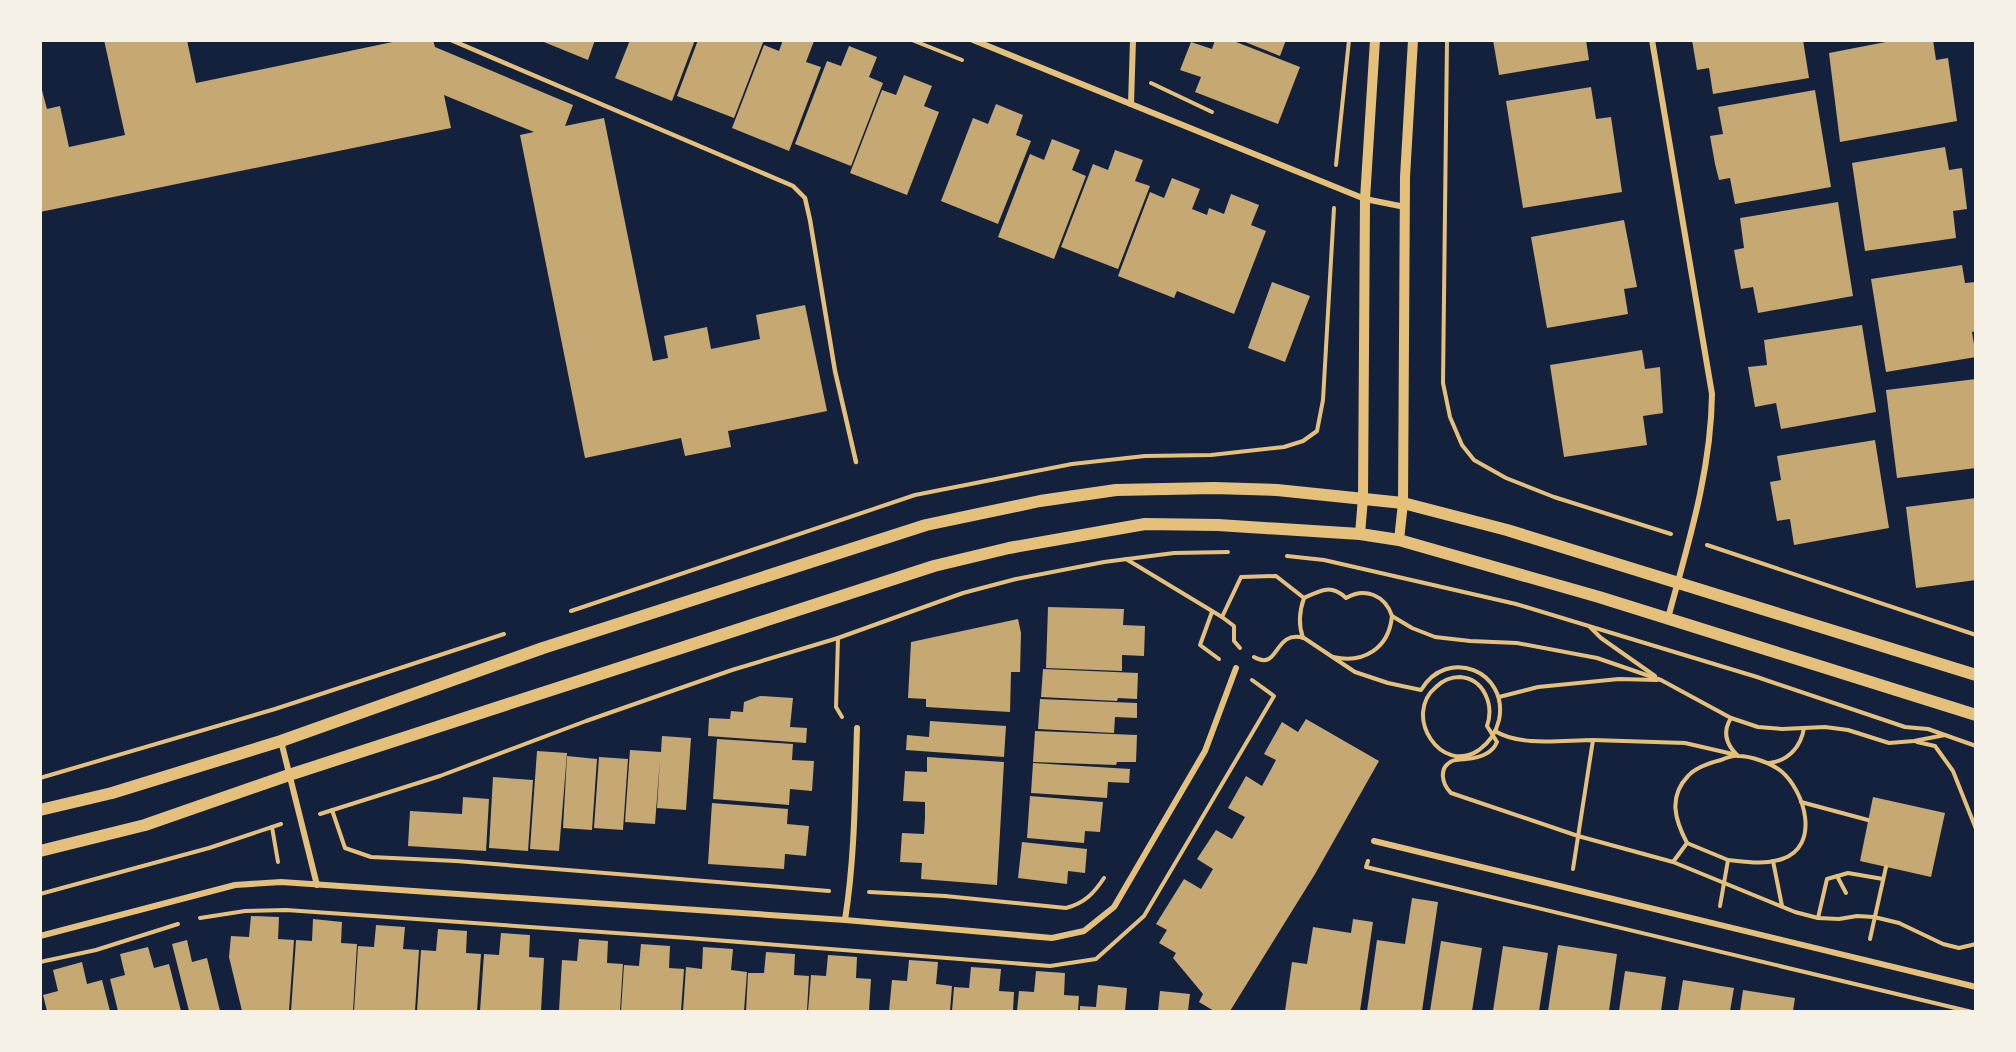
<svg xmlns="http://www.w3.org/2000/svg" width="2016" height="1052" font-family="'Noto Sans',sans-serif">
	<rect width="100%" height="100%" fill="#14213d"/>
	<g fill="#c6a872">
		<polygon points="104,40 187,40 196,83 402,40 433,40 435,47 573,105 565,126 604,118 653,361 668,358 664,336 707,327 711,349 760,339 756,315 805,305 827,411 728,431 731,447 685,456 681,438 585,458 520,135 534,132 444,95 451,128 40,212 40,83 47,109 60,106 69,147 125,135"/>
		<polygon points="539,40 595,40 588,60"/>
		<polygon points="630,40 695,40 672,101 615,78"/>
		<polygon points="698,40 764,40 734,118 677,96"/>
		<polygon points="783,40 814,41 806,62 821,67 789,151 732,128 764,45 779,51"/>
		<polygon points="1215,40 1231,40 1300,67 1278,124 1195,92 1201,77 1180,70 1191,42 1212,49"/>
		<polygon points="1240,40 1286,40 1280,56"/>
		<polygon points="1493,40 1586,40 1589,60 1499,75"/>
		<polygon points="1692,40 1803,40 1809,78 1713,94 1709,68 1697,70"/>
		<polygon points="1896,40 1933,40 1936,60 1948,58 1957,121 1840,142 1829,53"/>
		<polygon points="849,46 877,57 869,77 883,83 851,166 795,144 827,61 841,66"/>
		<polygon points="904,75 932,86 924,106 939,112 907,195 850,173 882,90 896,95"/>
		<polygon points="1591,87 1596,119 1611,117 1622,192 1523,208 1506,101"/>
		<polygon points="1815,90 1831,187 1735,204 1730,178 1719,180 1715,164 1710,136 1723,134 1718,107"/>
		<polygon points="996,104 1023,115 1016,135 1031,141 998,224 941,201 973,118 988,124"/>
		<polygon points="1052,139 1080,150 1072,170 1086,176 1054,259 998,237 1030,154 1044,160"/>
		<polygon points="1945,147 1949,170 1962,168 1967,209 1953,211 1956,238 1865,251 1852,163"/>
		<polygon points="1115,150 1143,160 1135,181 1150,186 1118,269 1061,247 1093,164 1108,170"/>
		<polygon points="1172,178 1200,189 1192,209 1207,215 1209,208 1224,214 1231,194 1259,205 1251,225 1266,231 1234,314 1177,291 1174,298 1118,276 1150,192 1164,198"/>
		<polygon points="1838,202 1853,296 1758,313 1753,287 1741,289 1734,250 1744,248 1740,218"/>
		<polygon points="1624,220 1637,287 1624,289 1628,314 1547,328 1531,237"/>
		<polygon points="1962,265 1965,283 1976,282 1976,331 1972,332 1976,357 1886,372 1871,279"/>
		<polygon points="1272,282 1310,296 1285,362 1248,348"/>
		<polygon points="1862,325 1876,412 1781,429 1776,403 1755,407 1748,367 1767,365 1764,340"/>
		<polygon points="1642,350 1645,369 1660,367 1663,413 1643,416 1647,445 1564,457 1550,365"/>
		<polygon points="1976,379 1976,468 1897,478 1886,390"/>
		<polygon points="1875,440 1889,528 1794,545 1790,519 1777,521 1770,482 1781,480 1777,456"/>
		<polygon points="1976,498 1976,580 1916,588 1906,507"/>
		<polygon points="1048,607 1124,609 1123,625 1145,626 1144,656 1122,655 1122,671 1046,668"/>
		<polygon points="1018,619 1021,633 1020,672 1011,672 1010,712 926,707 926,699 908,698 911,642"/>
		<polygon points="1043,669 1138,673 1137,699 1118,698 1117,701 1041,697"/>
		<polygon points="760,696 793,698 790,727 807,728 806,743 708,736 709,718 730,719 731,711 743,712 744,702"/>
		<polygon points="1040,699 1137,703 1137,718 1115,717 1114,733 1038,729"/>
		<polygon points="1306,719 1379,761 1315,874 1230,1011 1214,1011 1199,1002 1203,994 1173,958 1176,953 1159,943 1167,930 1156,924 1184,879 1201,889 1213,869 1197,859 1216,830 1232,839 1245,817 1228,808 1246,776 1262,786 1276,760 1264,754 1282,722 1298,732"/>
		<polygon points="930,721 1006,726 1004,757 906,750 907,735 929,737"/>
		<polygon points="1035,731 1137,735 1136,762 1117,762 1116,765 1033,762"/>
		<polygon points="662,736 691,738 686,810 657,808 660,759 655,824 625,822 630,750 661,752"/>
		<polygon points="717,739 793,744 792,760 814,761 812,791 790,789 789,805 713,799"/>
		<polygon points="537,751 567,753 559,851 530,849"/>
		<polygon points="567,756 597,759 592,830 563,828"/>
		<polygon points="599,757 628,759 623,830 594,828"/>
		<polygon points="927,757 1004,762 997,885 921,879 922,863 900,862 902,833 924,834 925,818 925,802 903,801 905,771 927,772"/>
		<polygon points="1033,763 1130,769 1129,783 1108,782 1107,798 1031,793"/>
		<polygon points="493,777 533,780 528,851 489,848"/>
		<polygon points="1030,796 1103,802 1100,832 1085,831 1084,843 1027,838"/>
		<polygon points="463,797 489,799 486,851 408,846 410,811 462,814"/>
		<polygon points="1873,797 1945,813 1931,877 1860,861"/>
		<polygon points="712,803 788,809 787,824 809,826 806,856 785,854 784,869 708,864"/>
		<polygon points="1022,842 1087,849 1085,873 1068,871 1067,884 1018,878"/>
		<polygon points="1412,898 1438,902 1422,1011 1367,1011 1377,940 1405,944"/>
		<polygon points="251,916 279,917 278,939 294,940 289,1011 242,1011 229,957 231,936 249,937"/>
		<polygon points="313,919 342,922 341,943 357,944 353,1011 291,1011 296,940 312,941"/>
		<polygon points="1353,919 1373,922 1360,1011 1285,1011 1292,962 1307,964 1313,927 1351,933"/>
		<polygon points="376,925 405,927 403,949 419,950 415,1011 354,1011 358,946 374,947"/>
		<polygon points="438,929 467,931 466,953 481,954 477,1011 417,1011 421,950 436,951"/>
		<polygon points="501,933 530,935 529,957 544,958 541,1011 480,1011 484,954 499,955"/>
		<polygon points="579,939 608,941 607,963 623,964 620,1011 559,1011 562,960 577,961"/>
		<polygon points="187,940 192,962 207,958 220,1011 189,1011 172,944"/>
		<polygon points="1441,941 1482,948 1472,1011 1430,1011"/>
		<polygon points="641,944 670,946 669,968 684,969 681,1011 621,1011 624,965 639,966"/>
		<polygon points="1558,945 1617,954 1609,1011 1548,1011"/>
		<polygon points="1503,946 1548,953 1539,1011 1493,1011"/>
		<polygon points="148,947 154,968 169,964 181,1011 118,1011 110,979 125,975 120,954"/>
		<polygon points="703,947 733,949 731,970 747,972 744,1011 683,1011 686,967 702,969"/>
		<polygon points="766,952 795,954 794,975 809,976 807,1011 746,1011 748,973 764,973"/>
		<polygon points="828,955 857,957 856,978 871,979 869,1011 808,1011 811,975 826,976"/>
		<polygon points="909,960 938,962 936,984 952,986 950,1011 889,1011 892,980 907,981"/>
		<polygon points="82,962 87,984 102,980 110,1011 47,1011 43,995 58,991 53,970"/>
		<polygon points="971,967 1001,969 999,991 1014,992 1013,1011 952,1011 954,987 969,988"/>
		<polygon points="1036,971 1065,973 1064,995 1079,996 1078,1011 1017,1011 1019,991 1034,992"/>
		<polygon points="1625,971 1666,977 1661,1011 1619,1011"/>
		<polygon points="1683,980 1734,988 1730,1011 1678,1011"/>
		<polygon points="1098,985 1127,988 1125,1011 1080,1011 1080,1006 1096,1007"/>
		<polygon points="1743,990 1795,998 1793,1011 1740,1011"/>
		<polygon points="1160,991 1190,994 1188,1011 1158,1011"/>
	</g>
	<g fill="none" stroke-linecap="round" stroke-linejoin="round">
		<g stroke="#e5c07b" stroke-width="4">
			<polyline points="912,40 962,60"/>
			<polyline points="1447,40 1443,383 1450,417 1462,445 1474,460 1506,478 1554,497 1671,534"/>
			<polyline points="1151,83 1212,112"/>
			<polyline points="1336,165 1349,40"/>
			<polyline points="1707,545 1976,635"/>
			<polyline points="1287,556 1324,560 1516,604 1757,677 1905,727 1928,729 1976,746"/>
			<path d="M 1126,559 L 1222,617 L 1241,577 L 1276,576 L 1304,598 C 1321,590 1331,584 1346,598 C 1365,587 1385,595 1392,616 L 1412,628 L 1435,637 L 1470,641 L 1517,643 L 1597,658 L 1661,680 L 1731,718 L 1758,727 L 1782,729 L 1825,727 L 1848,730 L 1889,743 L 1914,741 L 1945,735"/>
			<polyline points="571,611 915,495 1072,464 1145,456 1211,455 1284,447 1303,441 1317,431 1323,400 1334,208"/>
			<polyline points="1212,612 1200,645 1219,659"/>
			<polyline points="1222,617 1234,626 1234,641 1240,648"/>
			<polyline points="1590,627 1601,638 1655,676"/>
			<polyline points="838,638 836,707 842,717"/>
			<path d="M 1303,638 C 1298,624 1299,612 1304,598"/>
			<path d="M 1254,657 C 1280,672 1273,629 1304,638 L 1355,672 L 1388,683 L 1421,690 C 1447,646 1509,671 1499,720 C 1496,733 1490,742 1479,750 C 1441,776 1402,715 1436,687 C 1442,681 1451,677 1460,677 C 1485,679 1494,706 1487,726 L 1497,742 C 1492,754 1479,758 1466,759 C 1461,760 1457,759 1452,761 C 1438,768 1442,784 1451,793 L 1578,836 L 1673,862 L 1795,912 L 1818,918 L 1839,919 L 1857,916 L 1874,917 L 1899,923 L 1943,944 L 1959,948 L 1976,944"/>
			<path d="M 1333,657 C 1364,664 1389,648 1392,616"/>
			<polyline points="1499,697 1538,687 1619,679 1657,680"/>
			<path d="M 1731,718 C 1722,732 1726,744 1737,755"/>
			<path d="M 1495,731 C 1520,747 1564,740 1593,740 L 1573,869"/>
			<polyline points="1593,740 1685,743 1737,755"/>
			<polyline points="1917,742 1935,746 1953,771 1976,829"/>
			<path d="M 1769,763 C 1788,761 1801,747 1804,728"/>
			<polyline points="40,778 275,709 504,634"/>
			<polyline points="1801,802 1868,820"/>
			<polyline points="332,810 345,848 371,857 456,861 829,891"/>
			<polyline points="320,814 440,776 586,721 732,670 838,638 963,593 1016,579 1104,562 1174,553 1228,552"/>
			<polyline points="272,827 278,862"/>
			<polyline points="1687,843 1728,860"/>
			<polyline points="1368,861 1366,867 1972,1012"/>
			<polyline points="1773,861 1782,906"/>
			<path d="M 1673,862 L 1687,843 C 1675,820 1668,797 1688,776 C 1696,767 1709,763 1721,760 C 1726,758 1733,755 1738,756 C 1751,756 1771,763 1781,771 C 1805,791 1821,846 1782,859 C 1764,865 1747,862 1728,860 L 1720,906"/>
			<polyline points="1837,876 1846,893"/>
			<path d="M 869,892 L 945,896 L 1066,908 C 1085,903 1094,893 1104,878"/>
			<polyline points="40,894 209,848 281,824"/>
			<polyline points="200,918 245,911 286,910 688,938 1050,966 1096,959 1144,916 1274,696 1252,680"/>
			<polyline points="1818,918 1827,879 1848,873 1883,879"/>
			<polyline points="1870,939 1886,867"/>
			<polyline points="40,962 96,950 178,924"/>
		</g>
		<polyline stroke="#e5c07b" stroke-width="4.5" points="451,40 793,186 805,198 810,220 835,371 856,462"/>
		<g stroke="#e5c07b" stroke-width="6">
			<polyline points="973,40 1365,199 1405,207"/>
			<path d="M 1652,40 L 1712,394 C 1711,472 1688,544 1668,618"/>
			<polyline points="1131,104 1133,40"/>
			<polyline points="281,741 317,885"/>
			<polyline points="1374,841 1976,987"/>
			<path d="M 845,920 C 855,857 855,792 857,728"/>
			<polyline points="40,936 235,885 281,882 845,920 1052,938 1084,931 1114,907 1205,751 1236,668"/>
		</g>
		<g stroke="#e5c07b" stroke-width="10">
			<polyline points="1360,534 1363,498 1365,199 1375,40"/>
			<polyline points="1399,540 1403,503 1405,177 1413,40"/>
		</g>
		<g stroke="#e5c07b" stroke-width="12">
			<polyline points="40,810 112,793 281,741 543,648 926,525 1040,501 1116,490 1214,488 1277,490 1403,503 1507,530 1976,675"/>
			<polyline points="40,851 145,825 289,775 934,566 1009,548 1145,524 1218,525 1360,534 1399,540 1599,597 1976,715"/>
		</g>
	</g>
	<rect width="2016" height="1052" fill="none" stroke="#f6f1e7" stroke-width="84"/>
</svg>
